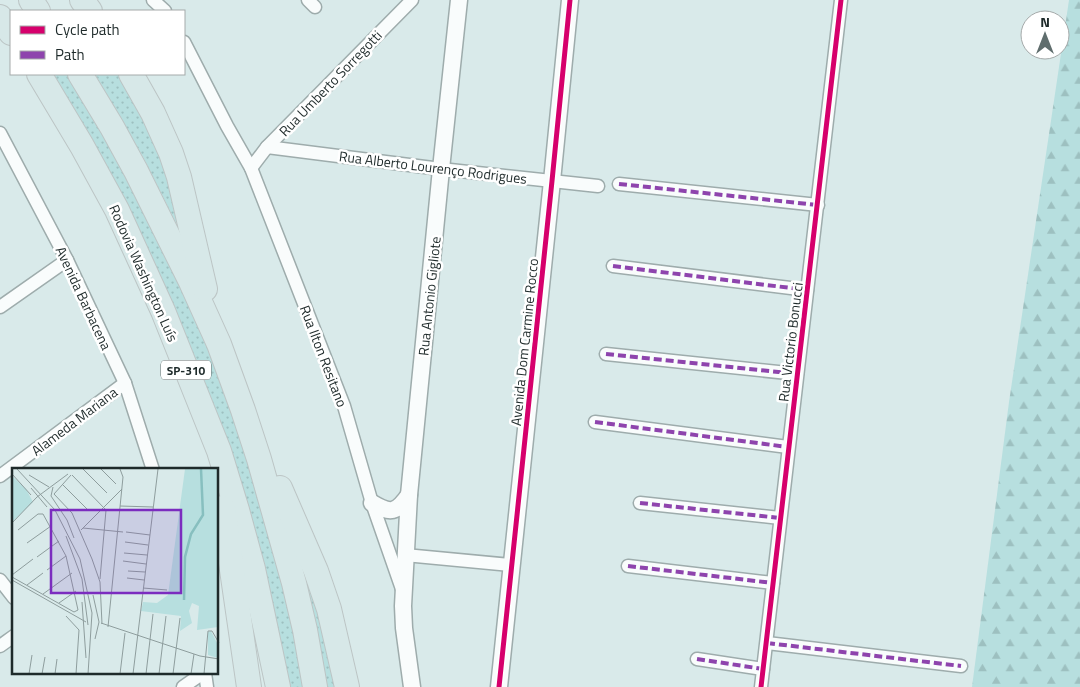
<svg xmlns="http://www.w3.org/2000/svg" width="1080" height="687" font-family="'Titillium Web',sans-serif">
	<defs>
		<pattern id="grass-dots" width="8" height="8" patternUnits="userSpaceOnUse" patternTransform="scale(1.25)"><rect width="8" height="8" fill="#b7dfdf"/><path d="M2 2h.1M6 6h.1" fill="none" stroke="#9dc0c0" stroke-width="1.8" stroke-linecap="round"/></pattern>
		<pattern id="forest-firs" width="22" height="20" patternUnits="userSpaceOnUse" patternTransform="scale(1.25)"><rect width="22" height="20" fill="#b7dfdf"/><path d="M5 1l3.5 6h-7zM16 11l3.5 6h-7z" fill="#9dc0c0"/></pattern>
	</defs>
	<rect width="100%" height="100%" fill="#d9eaea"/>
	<g fill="url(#grass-dots)">
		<polygon points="46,74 73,74 186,286 254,466 308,687 286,687 251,536"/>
		<polygon points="95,74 124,74 164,161 181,233 143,157"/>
		<polygon points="293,526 341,687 327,687 321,652"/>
	</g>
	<polygon fill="url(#forest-firs)" points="1069,0 1080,0 1080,687 972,687 1009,402"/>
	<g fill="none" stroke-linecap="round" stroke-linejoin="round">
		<defs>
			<g id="minor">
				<polyline points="153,0 165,11"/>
				<polyline points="308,0 315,7"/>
				<polyline points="184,42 227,126 251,168 344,406 372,503 402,589"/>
				<polyline points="0,133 67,260 125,383 153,470"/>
				<polyline points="267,147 441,169 598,186"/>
				<polyline points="251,168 267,147 412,0"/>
				<polyline points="619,184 818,205"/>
				<polyline points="613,266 807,290"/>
				<polyline points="0,307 67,260"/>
				<polyline points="606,354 797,374"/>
				<polyline points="595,422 788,447"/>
				<polyline points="0,476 125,383"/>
				<polyline points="640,503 780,518"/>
				<polyline points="405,555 511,565"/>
				<polyline points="628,566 773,583"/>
				<polyline points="0,580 14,598"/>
				<polyline points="767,643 961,666"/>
				<polyline points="0,646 14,636"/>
				<polyline points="697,659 763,669"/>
				<polyline points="205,673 207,687"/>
				<polyline points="183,687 203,673"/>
				<polyline points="761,687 841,0"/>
			</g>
			<g id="tertiary">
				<path d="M 372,503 C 391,514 396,513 409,495"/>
				<polyline points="412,687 404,628 403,606 409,495 441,169 459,0"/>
				<polyline points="499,687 552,181 570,0"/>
			</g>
			<g id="motorway">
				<polyline points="31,0 38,11"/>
				<polyline points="82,0 90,11"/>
				<polyline points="0,17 11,33"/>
				<polyline points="39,74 82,146 117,210 163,311 219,451 237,510 253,569 278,687"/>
				<polyline points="80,74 112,127 136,171 191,282 219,344 243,410 259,459 294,583 305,630 315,687"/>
				<polyline points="131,74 153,113 171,153 179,177 205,289"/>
				<polyline points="280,488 316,571 329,609 347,687"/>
				<polyline points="223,508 249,687"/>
			</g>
		</defs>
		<use href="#minor" stroke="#9eacac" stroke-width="15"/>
		<use href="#tertiary" stroke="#9eacac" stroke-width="19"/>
		<use href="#motorway" stroke="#bcc5c5" stroke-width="26"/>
		<use href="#minor" stroke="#f9fcfc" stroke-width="12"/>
		<use href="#tertiary" stroke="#f9fcfc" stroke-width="16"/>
		<use href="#motorway" stroke="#d7e8e8" stroke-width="24"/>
		<g stroke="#8e44ad" stroke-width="4" stroke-dasharray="8 4" stroke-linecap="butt">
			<polyline points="619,184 818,205"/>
			<polyline points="613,266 807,290"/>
			<polyline points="606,354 797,374"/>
			<polyline points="595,422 788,447"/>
			<polyline points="640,503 780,518"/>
			<polyline points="628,566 773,583"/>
			<polyline points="767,643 961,666"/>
			<polyline points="697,659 763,669"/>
		</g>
		<defs>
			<g id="cycleway">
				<polyline points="499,687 552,181 570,0"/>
				<polyline points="761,687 841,0"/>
			</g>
		</defs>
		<use href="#cycleway" stroke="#fff" stroke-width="8"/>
		<use href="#cycleway" stroke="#d6006c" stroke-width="5"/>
	</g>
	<g text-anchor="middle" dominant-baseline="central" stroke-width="5" stroke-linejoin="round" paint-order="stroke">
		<rect fill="#fff" stroke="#626a6a" stroke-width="1" x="161" y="360.5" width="50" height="19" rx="4"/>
		<g font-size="12" font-weight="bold" fill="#1e2a2a">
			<text x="186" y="370">SP-310</text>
		</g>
		<g font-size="14" fill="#1e2a2a" stroke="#fff">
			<text transform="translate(330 83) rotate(-46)">Rua Umberto Sorregotti</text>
			<text transform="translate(433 167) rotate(7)">Rua Alberto Lourenço Rodrigues</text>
			<text transform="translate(144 273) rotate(66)">Rodovia Washington Luís</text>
			<text transform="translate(429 296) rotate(-84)">Rua Antonio Gigliote</text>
			<text transform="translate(84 298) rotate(65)">Avenida Barbacena</text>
			<text transform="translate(524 342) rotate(-84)">Avenida Dom Carmine Rocco</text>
			<text transform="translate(790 342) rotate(-83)">Rua Victorio Bonucci</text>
			<text transform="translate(324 356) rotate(69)">Rua Ilton Resitano</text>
			<text transform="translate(74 421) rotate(-37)">Alameda Mariana</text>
		</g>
	</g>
	<g transform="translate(12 468)">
		<rect width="206" height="206" fill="#d9eaea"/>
		<path d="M 173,1 L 206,1 L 206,159 L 185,162 L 187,138 L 180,135 L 177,143 L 180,155 L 168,163 L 169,148 L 129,143 L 131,134 L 145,135 L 156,127 ZM 0,8 L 14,21 L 21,34 L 0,54 Z" fill="#b7dfdf"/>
		<path d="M 199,163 L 206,177 L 206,190 L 196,187 L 196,164 Z" fill="#b7dfdf"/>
		<path fill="none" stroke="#87bfbf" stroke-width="2.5" d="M 172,132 L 173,89 L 179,66 L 191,47 L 189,1"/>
		<path fill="none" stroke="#8e9d9d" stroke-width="1" d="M 5,1 L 43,42 L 68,91 L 80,145 L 76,206M 71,1 L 95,25M 89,1 L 104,16M 0,6 L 19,27M 17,7 L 37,19M 59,7 L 42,26 L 60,45 L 80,91 L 88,114 L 90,156M 60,7 L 94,42 L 88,111M 50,16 L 77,43M 41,19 L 39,28 L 55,52 L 62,70M 19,20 L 35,39M 108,38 L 141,39M 0,55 L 25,29 L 56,6M 71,60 L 111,64M 69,62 L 110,21M 114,64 L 138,67M 54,68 L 70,111 L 76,157M 113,74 L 136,77M 15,75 L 39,58M 112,85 L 135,87M 25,89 L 47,73M 111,93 L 134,96M 35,102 L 54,88M 116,103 L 133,104M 0,107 L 21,91M 0,109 L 62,144 L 66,142 L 54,88 L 31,46 L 26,46 L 6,62M 115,110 L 132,112M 0,112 L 74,154M 15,117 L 31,105M 131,120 L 155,122M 31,126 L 60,105M 81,127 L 87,154 L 83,171M 70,134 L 74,190M 47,135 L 64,123M 54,148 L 67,162 L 64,206M 89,155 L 188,188 L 207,191M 96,159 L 111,9 L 108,1M 17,206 L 20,187M 30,206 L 33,189M 43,206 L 45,191M 108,206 L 113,165M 121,206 L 146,1M 134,206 L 141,146M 147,206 L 154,148M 161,206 L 168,150M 179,206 L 182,186M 192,206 L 196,163 L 200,163 L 207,175"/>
		<path fill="#7b2cbf" fill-opacity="0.15" stroke="#7b2cbf" stroke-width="2.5" d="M 39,42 L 169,42 L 169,125 L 39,125 Z"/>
		<rect width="206" height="206" fill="none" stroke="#1e2a2a" stroke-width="2.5"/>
	</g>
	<rect x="10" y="10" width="175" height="65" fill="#ffffff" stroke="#a5aaaa"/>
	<rect x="20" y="26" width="25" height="8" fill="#d6006c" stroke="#a5aaaa"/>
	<text x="55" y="35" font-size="15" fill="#1e2a2a">Cycle path</text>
	<rect x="20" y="51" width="25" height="8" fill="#8e44ad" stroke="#a5aaaa"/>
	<text x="55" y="60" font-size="15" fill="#1e2a2a">Path</text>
	<g transform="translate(1045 35)"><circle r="24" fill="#ffffff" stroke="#a5aaaa"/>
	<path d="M0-4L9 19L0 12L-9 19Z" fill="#5f6d6d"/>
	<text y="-8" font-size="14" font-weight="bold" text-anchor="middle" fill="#1e2a2a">N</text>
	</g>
</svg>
